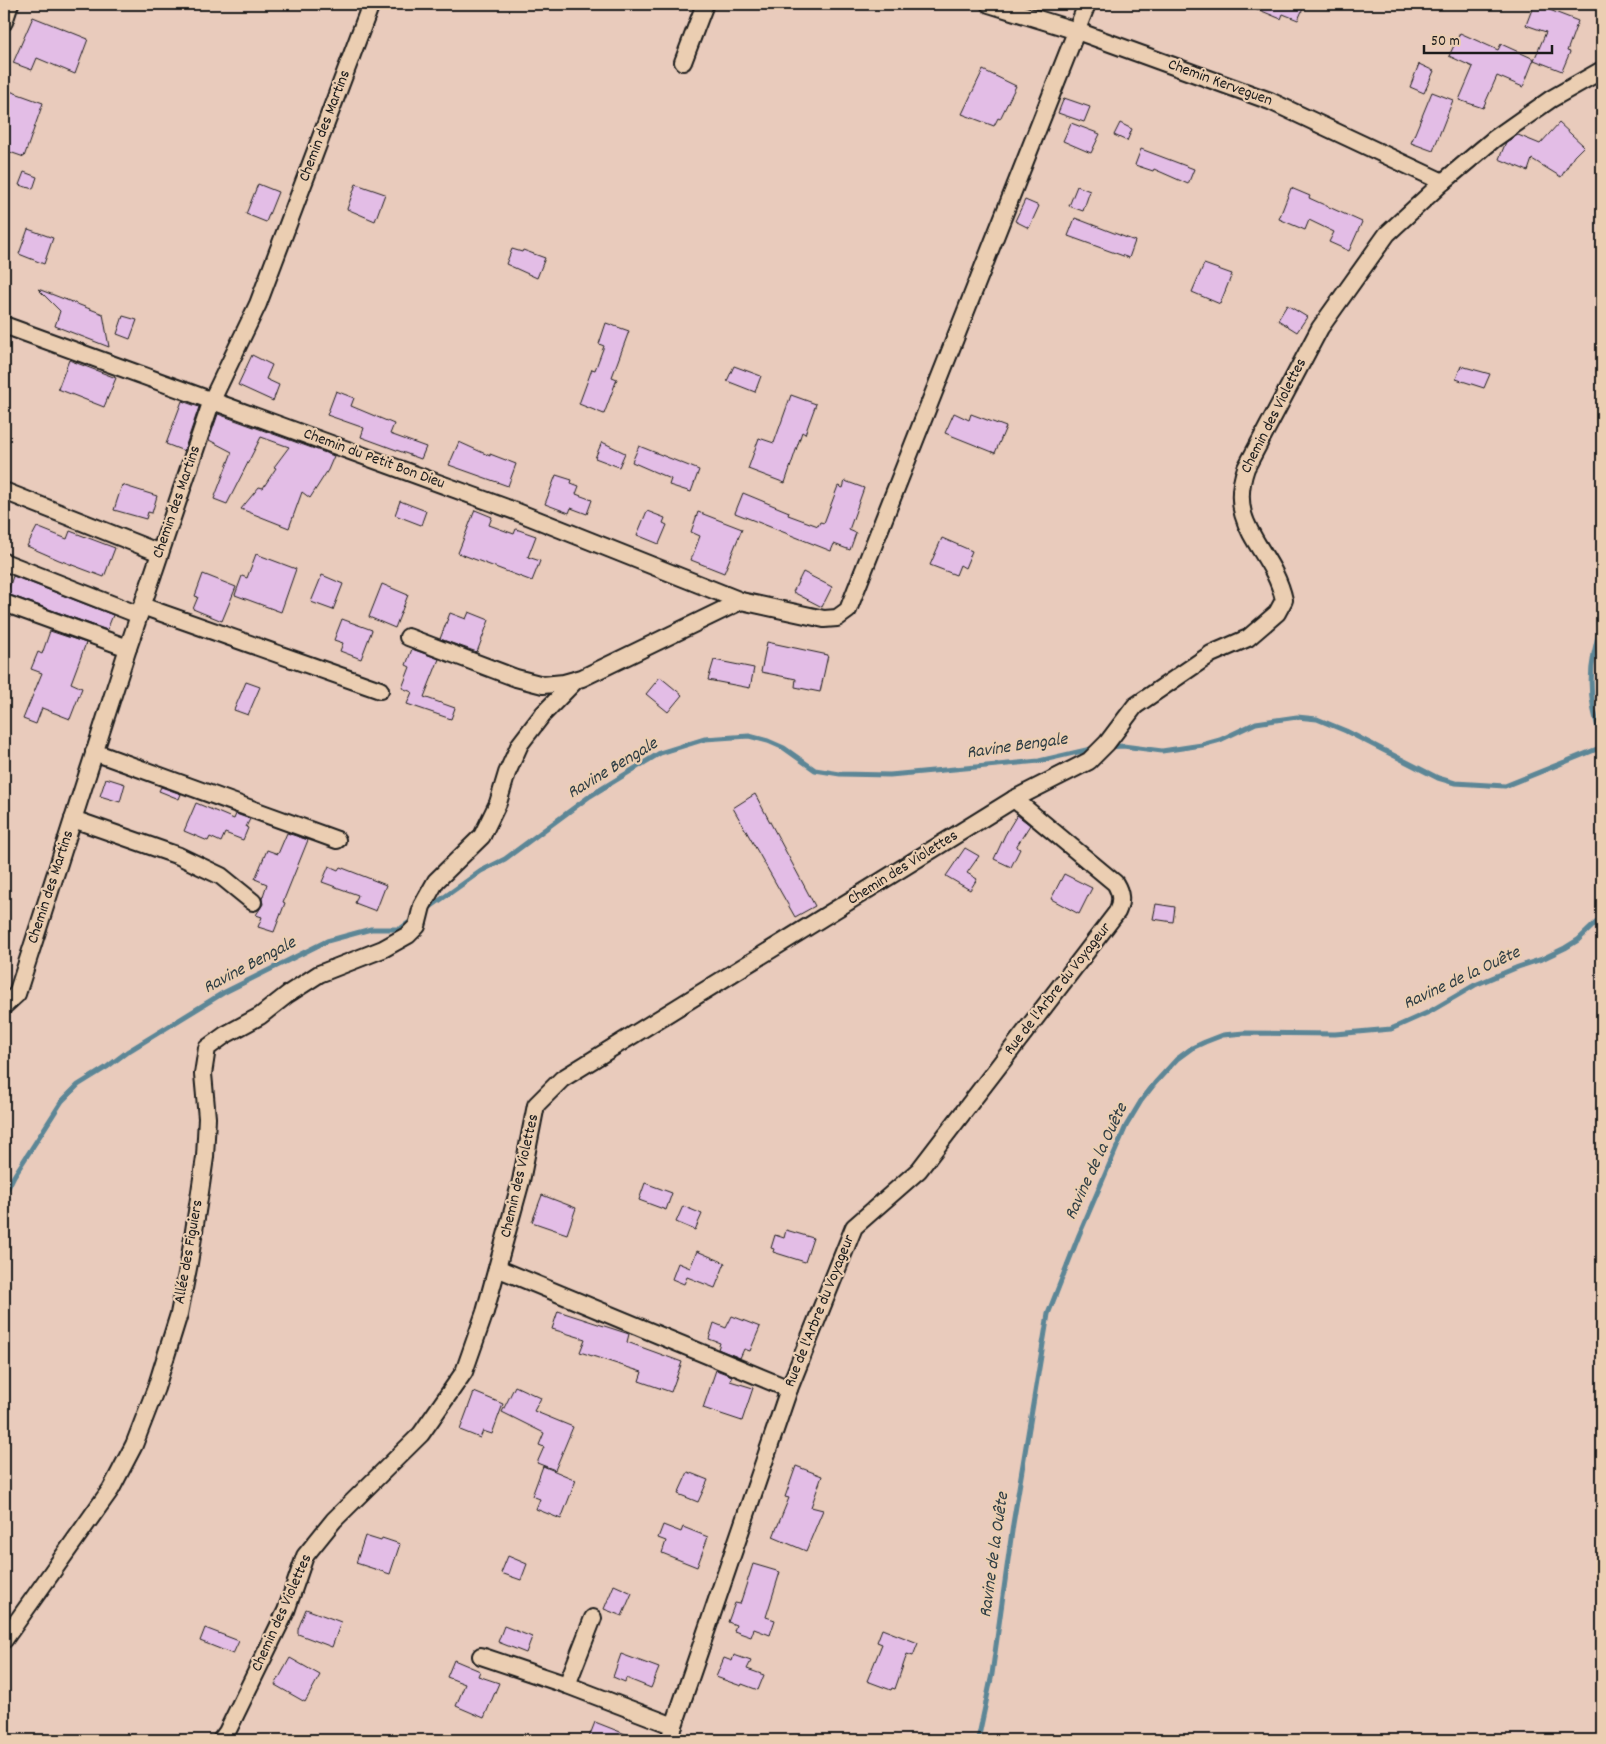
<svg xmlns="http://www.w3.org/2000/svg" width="1606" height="1744" font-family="Dekko,sans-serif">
	<rect width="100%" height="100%" fill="#e9cbbc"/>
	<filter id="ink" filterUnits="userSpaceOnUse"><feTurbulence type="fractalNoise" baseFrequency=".02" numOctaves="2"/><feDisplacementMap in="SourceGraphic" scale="10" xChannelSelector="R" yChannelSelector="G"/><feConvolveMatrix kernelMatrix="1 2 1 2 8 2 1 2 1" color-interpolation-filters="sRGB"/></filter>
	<g filter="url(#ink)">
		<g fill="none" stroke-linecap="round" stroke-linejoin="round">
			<g stroke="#5c8696" stroke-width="5">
				<path d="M 1602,624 C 1588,664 1587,699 1602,739"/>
				<polyline points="1108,747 1123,746 1162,751 1202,745 1220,740 1256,723 1297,717 1317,719 1346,731 1438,778 1455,783 1505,786 1602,747"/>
				<polyline points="426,910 481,871 505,859 590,796 660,753 705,739 749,736 768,741 784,748 815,770 840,774 890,775 1039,761 1095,748"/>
				<polyline points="4,1196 14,1176 62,1101 78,1085 107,1067 127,1052 223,993 327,941 371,929 400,929 415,918"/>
				<polyline points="978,1740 992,1674 1013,1524 1048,1314 1079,1235 1126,1126 1141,1101 1155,1083 1177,1059 1192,1048 1205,1042 1223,1035 1244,1033 1335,1034 1391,1029 1429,1012 1475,985 1518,967 1542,959 1565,948 1578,940 1602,917"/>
			</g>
		</g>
		<g fill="#e3bde6" stroke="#1c1c1c">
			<polygon points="1245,4 1305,4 1298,20 1283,14 1281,19"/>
			<polygon points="1534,4 1578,21 1567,51 1570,52 1562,71 1534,60 1546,32 1526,25"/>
			<polygon points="33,17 88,39 75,74 37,58 32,70 13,63"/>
			<polygon points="1460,33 1498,50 1501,44 1534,59 1523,87 1497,76 1483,108 1459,100 1473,67 1449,56"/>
			<polygon points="1419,64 1434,71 1424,93 1410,87"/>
			<polygon points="983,70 1016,86 1000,119 998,118 994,126 962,114"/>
			<polygon points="4,89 43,103 24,157 4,150"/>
			<polygon points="1432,92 1453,100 1433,151 1411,143"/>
			<polygon points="1064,98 1090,107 1084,122 1058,113"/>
			<polygon points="1071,123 1100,134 1091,153 1063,141"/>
			<polygon points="1120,123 1132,129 1127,141 1114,135"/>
			<polygon points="1559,123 1584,146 1574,156 1561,177 1532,159 1528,171 1499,159 1506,142 1518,135 1540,144"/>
			<polygon points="1141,149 1194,169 1188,184 1154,169 1153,171 1135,165"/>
			<polygon points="24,172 37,177 33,189 19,185"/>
			<polygon points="258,184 278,192 266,222 246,214"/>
			<polygon points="356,184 385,194 375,221 347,209"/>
			<polygon points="1077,186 1090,191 1083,211 1069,206"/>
			<polygon points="1291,188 1310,196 1309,198 1362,222 1349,251 1329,242 1334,232 1309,220 1305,230 1279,219"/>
			<polygon points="1025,200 1039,206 1029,228 1015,221"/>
			<polygon points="1075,218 1135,241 1129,258 1068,236"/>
			<polygon points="28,229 53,238 44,264 19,254"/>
			<polygon points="512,249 522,252 523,250 545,258 537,278 506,264"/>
			<polygon points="1204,264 1232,274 1220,304 1192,292"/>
			<polygon points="38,289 103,314 109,347 55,326 60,311"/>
			<polygon points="1287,305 1307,317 1297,332 1278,320"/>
			<polygon points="123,316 137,320 130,339 117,334"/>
			<polygon points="606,323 629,331 612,377 617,379 604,414 579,404 592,369 595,370 604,346 599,344"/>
			<polygon points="252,355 272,365 266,379 279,385 273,401 238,385"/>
			<polygon points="69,360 116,378 104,407 58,389"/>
			<polygon points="734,366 761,376 755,392 727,381"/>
			<polygon points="1461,366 1490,374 1484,388 1456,379"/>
			<polygon points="336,391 354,398 351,406 394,424 390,434 426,447 421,459 361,437 364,428 327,415"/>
			<polygon points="791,395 816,404 805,434 802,432 785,483 748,469 759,438 774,443"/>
			<polygon points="182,401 199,407 184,451 166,444"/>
			<polygon points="954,413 969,420 971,414 1006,427 995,453 945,433"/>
			<polygon points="218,414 334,456 328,470 310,498 302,492 289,528 241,509 259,487 263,488 276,468 274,467 289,447 261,437 227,504 214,499 232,452 209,440"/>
			<polygon points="459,442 490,456 490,454 516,464 508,486 449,465"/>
			<polygon points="602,442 625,453 619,467 595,458"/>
			<polygon points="639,446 699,470 691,492 669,485 671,479 632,462"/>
			<polygon points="556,475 572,480 571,483 579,486 576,494 592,500 587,514 571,508 569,513 545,504"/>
			<polygon points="845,481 864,488 849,530 856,533 850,550 834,544 831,551 735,513 743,493 789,512 788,515 818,526 820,522 824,523 838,486 843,488"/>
			<polygon points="122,485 157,496 152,513 148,512 146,519 114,510"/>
			<polygon points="400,501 426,511 421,525 395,515"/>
			<polygon points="475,510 492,517 489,525 514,534 516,529 536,536 528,557 540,561 532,581 458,553"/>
			<polygon points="647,511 665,518 663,523 667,525 659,544 637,535"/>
			<polygon points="698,512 742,529 724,573 691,560 700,536 691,532"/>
			<polygon points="37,527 67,539 70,531 115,548 104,577 59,560 27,546"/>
			<polygon points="942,538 972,551 965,568 960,565 956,575 930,565"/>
			<polygon points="256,554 296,569 281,612 235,595 242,576 247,578"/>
			<polygon points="803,572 832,587 822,607 793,592"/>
			<polygon points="203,574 236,587 222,621 193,609 198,597 195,596"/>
			<polygon points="322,575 343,584 333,610 311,602"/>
			<polygon points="13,576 113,615 107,630 7,594"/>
			<polygon points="382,584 408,595 395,628 369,617"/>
			<polygon points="469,612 489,620 477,652 440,639 450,613 466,619"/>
			<polygon points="342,619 372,630 361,659 340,651 343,643 334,640"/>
			<polygon points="50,631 86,643 71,683 82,688 70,719 42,708 36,724 23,719 42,673 31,669 38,652 42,654"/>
			<polygon points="767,642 828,655 820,692 795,687 796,679 761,672"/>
			<polygon points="412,649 439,659 424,697 455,708 451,719 407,704 412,692 402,688 410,667 406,665"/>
			<polygon points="714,660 754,668 750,688 708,680"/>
			<polygon points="660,677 682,695 668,712 646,694"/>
			<polygon points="246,682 260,687 248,715 234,710"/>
			<polygon points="106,778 125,784 120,802 100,796"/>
			<polygon points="161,787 181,794 179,799 159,791"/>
			<polygon points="755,794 815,906 795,917 733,808"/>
			<polygon points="196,803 234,819 236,814 250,819 246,827 248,828 243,840 225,833 221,842 210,837 208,841 184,831"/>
			<polygon points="1017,815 1030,825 1016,847 1020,849 1011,867 994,859 1005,835"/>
			<polygon points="287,833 308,840 283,902 285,903 274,932 258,927 262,917 256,915 263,904 262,899 267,884 255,879 267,850 278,854"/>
			<polygon points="965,848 979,856 967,873 977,879 970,890 946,876"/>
			<polygon points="329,866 338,870 340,867 386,885 376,911 355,903 358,895 322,882"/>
			<polygon points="1064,874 1092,888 1079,914 1051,899"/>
			<polygon points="1156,904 1175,907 1173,922 1153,919"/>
			<polygon points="645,1183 672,1193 666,1210 639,1200"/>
			<polygon points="542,1195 576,1208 567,1234 532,1222"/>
			<polygon points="683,1206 702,1214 695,1230 676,1222"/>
			<polygon points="786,1230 813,1238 805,1262 773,1252 774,1249 771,1248 775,1235 784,1238"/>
			<polygon points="697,1251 725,1263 715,1288 687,1277 684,1284 672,1279 678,1263 690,1268"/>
			<polygon points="558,1311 629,1334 627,1342 682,1362 671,1392 639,1381 642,1372 580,1352 585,1339 552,1329"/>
			<polygon points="732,1316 760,1327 750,1351 744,1349 740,1358 718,1349 720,1343 709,1339 714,1323 726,1328"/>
			<polygon points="716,1370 732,1376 730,1381 753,1388 742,1421 703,1408"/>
			<polygon points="515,1386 541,1398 534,1411 573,1427 555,1470 537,1463 544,1447 539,1445 544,1433 502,1412"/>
			<polygon points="474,1392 503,1404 492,1434 483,1431 480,1438 460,1430"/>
			<polygon points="543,1466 576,1480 561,1519 536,1509 540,1499 532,1496"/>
			<polygon points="796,1466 822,1476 811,1507 823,1510 806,1551 773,1537 789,1498 785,1497"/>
			<polygon points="688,1472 708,1480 698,1502 678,1494"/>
			<polygon points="663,1525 681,1532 683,1527 708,1537 697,1567 662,1553 666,1541 658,1538"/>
			<polygon points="365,1536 381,1541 382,1538 400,1544 390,1574 356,1563"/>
			<polygon points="508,1556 527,1564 521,1580 501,1573"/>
			<polygon points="753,1564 780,1572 766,1617 775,1620 770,1635 754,1629 751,1637 734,1631 736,1625 728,1622 735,1603 740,1604"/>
			<polygon points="614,1585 632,1593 622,1616 604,1609"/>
			<polygon points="306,1609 341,1622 332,1647 298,1634 298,1629"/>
			<polygon points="504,1626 532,1637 526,1653 498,1642"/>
			<polygon points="205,1628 239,1641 233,1654 200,1641"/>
			<polygon points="882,1629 918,1643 913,1656 907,1654 895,1689 892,1688 891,1690 867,1681 882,1644 877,1642"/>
			<polygon points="621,1654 659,1668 651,1688 626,1678 625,1682 613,1677"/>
			<polygon points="734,1655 751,1661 747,1669 764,1675 758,1690 742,1684 741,1686 716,1677 724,1658 732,1661"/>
			<polygon points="290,1658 320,1675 305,1702 275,1685"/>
			<polygon points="454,1660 480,1671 478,1676 499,1683 484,1718 456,1706 465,1684 447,1677"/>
			<polygon points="595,1722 638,1739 638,1740 588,1740"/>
		</g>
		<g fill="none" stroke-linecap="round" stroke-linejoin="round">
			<defs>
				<g id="minor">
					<polyline points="989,4 1077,31 1270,101 1443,182"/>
					<polyline points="4,22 10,4"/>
					<polyline points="683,62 705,4"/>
					<polyline points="4,325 515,511 741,601 824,619 837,618 848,610 1087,4"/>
					<polyline points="4,491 160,553"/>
					<polyline points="4,562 139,615"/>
					<polyline points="4,603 128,648"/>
					<polyline points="142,606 380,690"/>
					<polyline points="408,637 516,678 543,685 564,683 582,678 741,601"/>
					<polyline points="94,752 337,840"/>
					<polyline points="73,819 179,856 221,876 253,902"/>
					<polyline points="4,1006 17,994 128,648 212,400 258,304 371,4"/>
					<polyline points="497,1268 789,1389"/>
					<polyline points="4,1640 111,1489 134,1445 156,1388 179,1314 189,1263 200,1192 205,1157 207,1118 203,1074 207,1048 225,1035 260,1016 288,994 319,974 383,949 408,935 417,926 422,906 436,881 482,836 498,803 507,773 520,744 543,714 577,679"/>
					<polyline points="481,1656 567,1685 674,1726"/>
					<polyline points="567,1685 593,1618"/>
					<path d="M 221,1740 L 227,1732 L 286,1611 L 305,1556 L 334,1520 L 421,1434 L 464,1372 L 485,1312 L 497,1268 L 521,1181 L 536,1105 L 562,1079 L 1014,799 L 1089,761 L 1107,743 L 1135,706 L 1211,654 L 1248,638 L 1277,613 L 1284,600 C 1273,548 1225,528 1246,468 L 1320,328 L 1387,234 L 1443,182 L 1494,139 L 1551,99 L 1602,70"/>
					<path d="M 669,1740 L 789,1389 L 854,1227 L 919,1170 L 1117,912 C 1122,901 1121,893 1115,883 L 1014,799"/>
				</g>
			</defs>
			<use href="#minor" stroke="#1c1c1c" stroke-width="20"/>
			<use href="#minor" stroke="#ebceb2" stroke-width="16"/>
		</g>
	</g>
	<g text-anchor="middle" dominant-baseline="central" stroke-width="4.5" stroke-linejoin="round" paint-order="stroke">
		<g font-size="16" fill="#1c1c1c" stroke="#ebceb2">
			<text transform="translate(1220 83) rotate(20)">Chemin Kerveguen</text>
			<text transform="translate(325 126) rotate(-69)">Chemin des Martins</text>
			<text transform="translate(1274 416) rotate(-63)">Chemin des Violettes</text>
			<text transform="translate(374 459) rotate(20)">Chemin du Petit Bon Dieu</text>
			<text transform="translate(177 502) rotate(-71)">Chemin des Martins</text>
			<text transform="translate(903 868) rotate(-32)">Chemin des Violettes</text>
			<text transform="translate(51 887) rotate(-72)">Chemin des Martins</text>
			<text transform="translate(1058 989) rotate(-52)">Rue de l'Arbre du Voyageur</text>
			<text transform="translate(520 1176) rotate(-77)">Chemin des Violettes</text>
			<text transform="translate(189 1252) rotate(-80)">Allée des Figuiers</text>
			<text transform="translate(820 1311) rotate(-68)">Rue de l'Arbre du Voyageur</text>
			<text transform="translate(282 1613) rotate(-66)">Chemin des Violettes</text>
		</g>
		<g font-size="18" font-style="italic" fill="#313f45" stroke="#ebceb2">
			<text transform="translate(1017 747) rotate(-8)">Ravine Bengale</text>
			<text transform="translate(613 769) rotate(-31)">Ravine Bengale</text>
			<text transform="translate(250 966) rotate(-28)">Ravine Bengale</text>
			<text transform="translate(1462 979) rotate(-25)">Ravine de la Ouête</text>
			<text transform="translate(1097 1162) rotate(-65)">Ravine de la Ouête</text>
			<text transform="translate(995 1555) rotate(-82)">Ravine de la Ouête</text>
		</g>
	</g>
	<rect width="1606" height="1744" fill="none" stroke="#ebceb2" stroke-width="20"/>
	<rect x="10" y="10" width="1586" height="1724" fill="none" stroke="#1c1c1c" stroke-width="2" filter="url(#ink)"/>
	<path d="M1424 45v8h128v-8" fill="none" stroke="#1c1c1c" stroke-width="2.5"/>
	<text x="1431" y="45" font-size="15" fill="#1c1c1c" stroke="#ebceb2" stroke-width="4" paint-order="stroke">50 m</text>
</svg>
